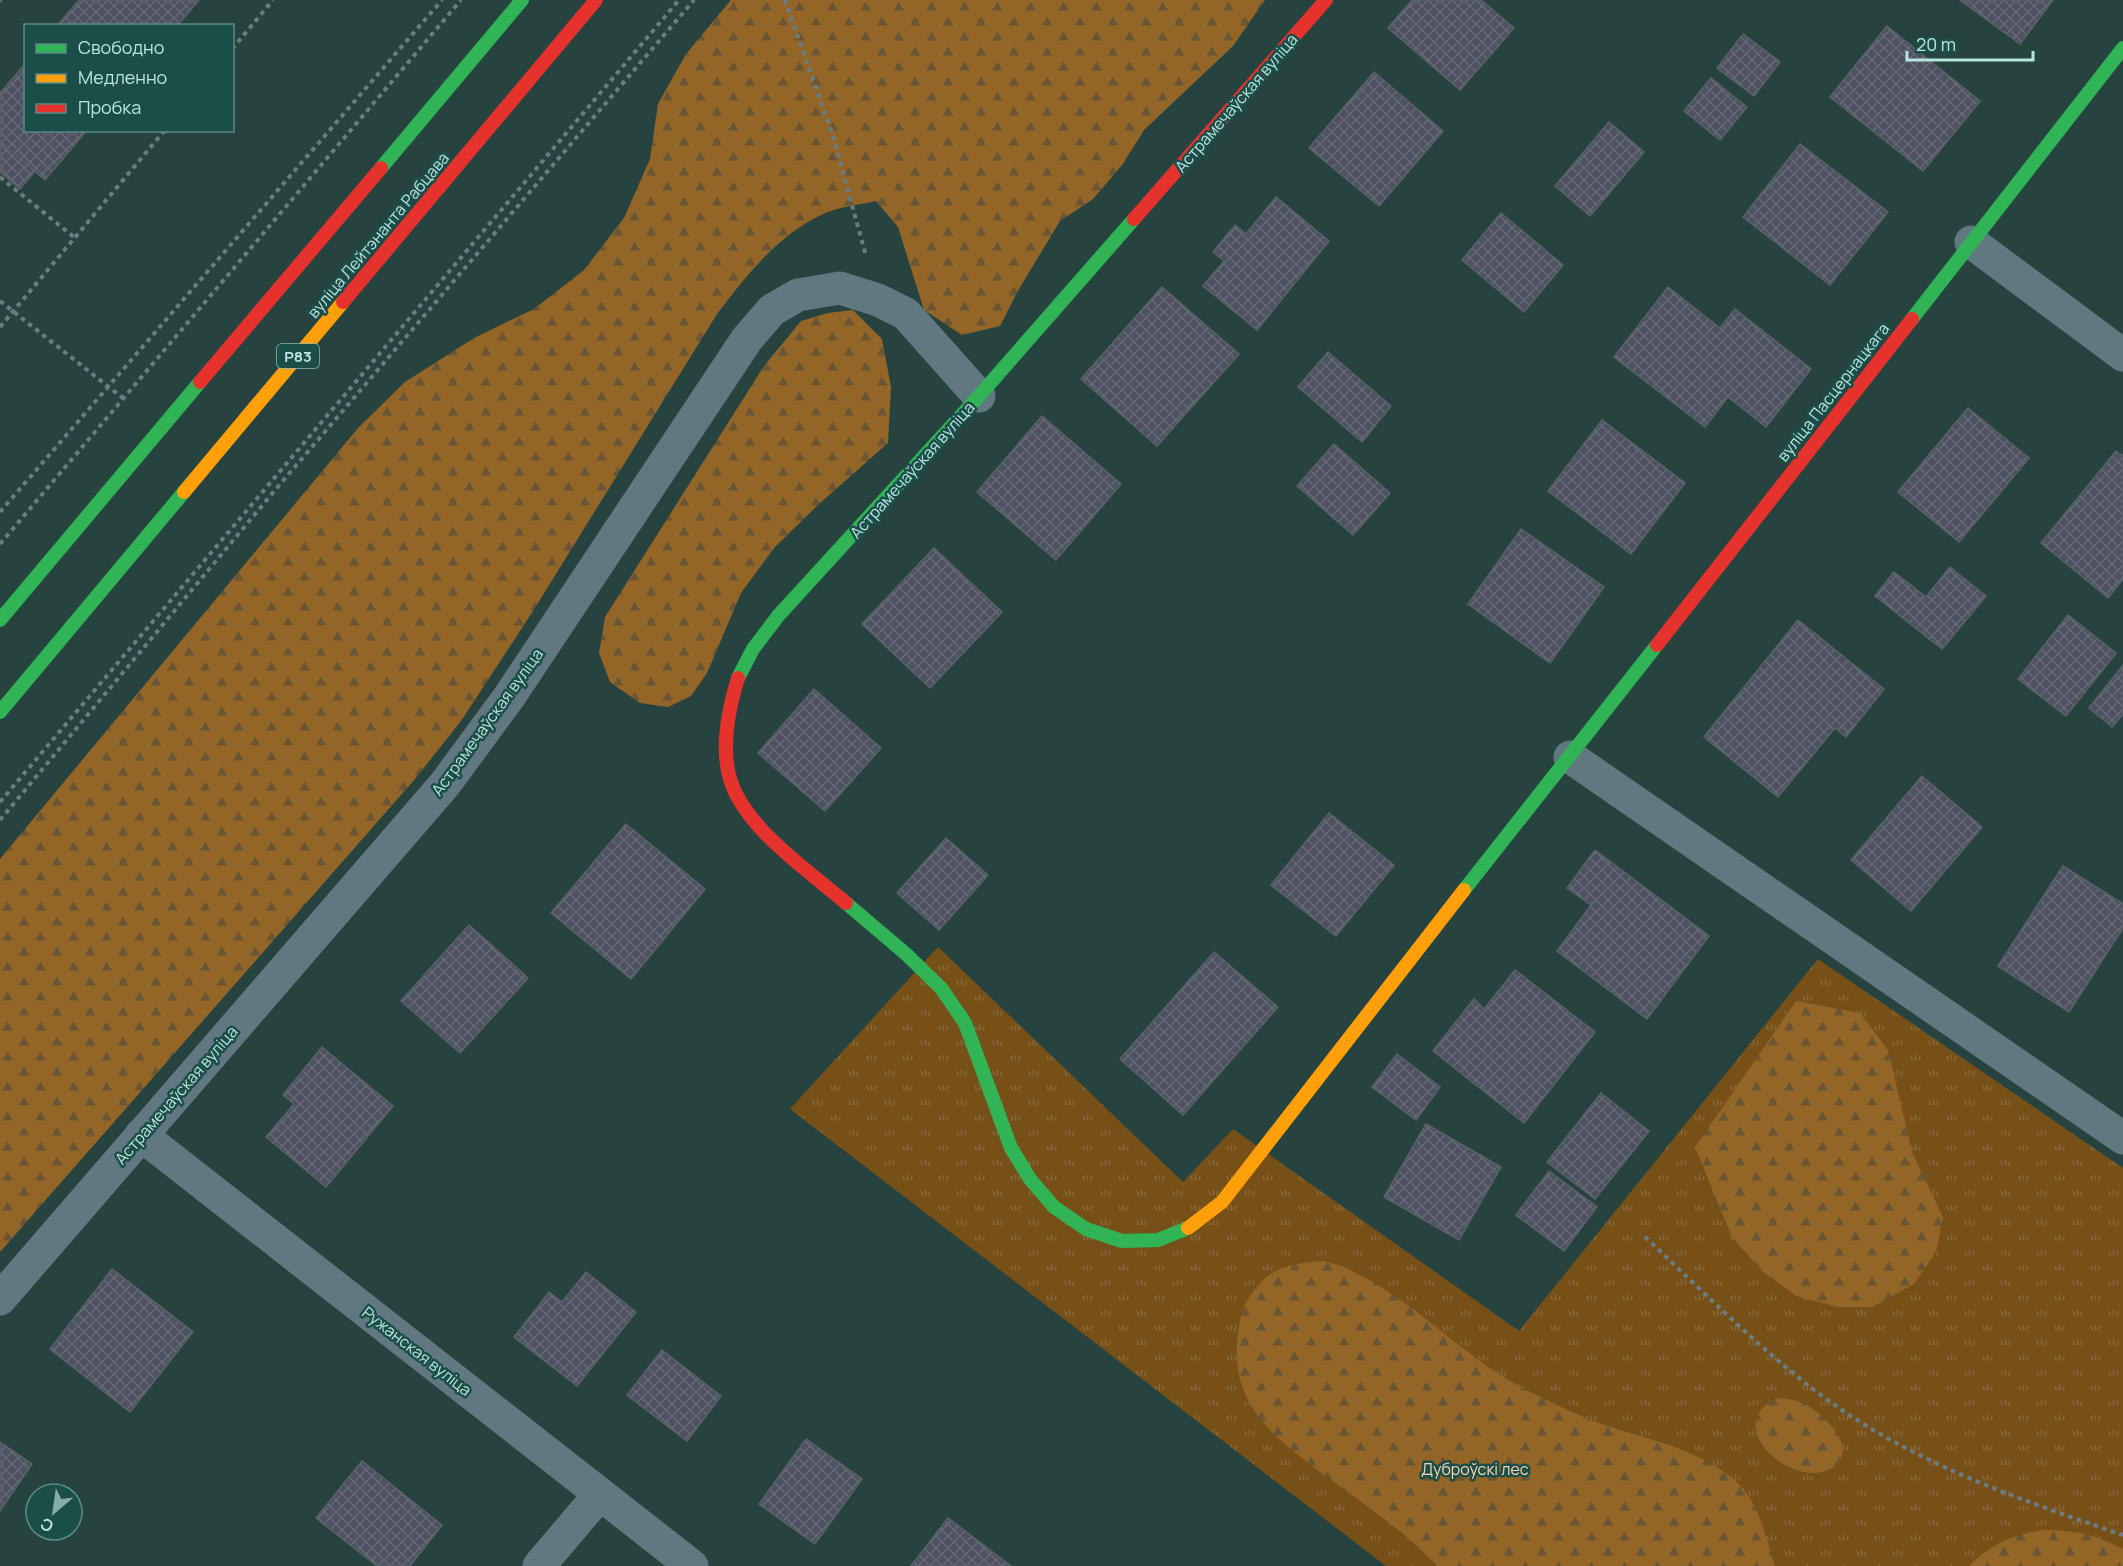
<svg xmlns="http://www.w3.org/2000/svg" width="2123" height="1566" font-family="Manrope,sans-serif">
	<defs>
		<pattern id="grass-tufts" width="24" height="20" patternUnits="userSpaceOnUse" patternTransform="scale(1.5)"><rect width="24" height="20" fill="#775018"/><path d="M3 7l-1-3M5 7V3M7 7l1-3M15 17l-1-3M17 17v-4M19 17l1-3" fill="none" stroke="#886939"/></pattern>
		<pattern id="forest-firs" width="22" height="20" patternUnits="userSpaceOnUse" patternTransform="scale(1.5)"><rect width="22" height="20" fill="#936527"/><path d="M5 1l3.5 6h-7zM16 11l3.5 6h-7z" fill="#6a5634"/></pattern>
		<pattern id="building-cross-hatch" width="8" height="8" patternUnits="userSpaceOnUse" patternTransform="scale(1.5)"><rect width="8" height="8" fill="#4e5160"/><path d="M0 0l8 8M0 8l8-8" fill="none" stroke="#656a76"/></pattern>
	</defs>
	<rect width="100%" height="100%" fill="#274340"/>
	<polygon fill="url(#grass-tufts)" points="938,947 1183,1182 1233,1129 1519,1331 1818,959 2123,1168 2123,1566 1386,1566 790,1109"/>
	<g fill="url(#forest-firs)">
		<path d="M 731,0 L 1265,0 L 1233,46 L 1144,130 L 1123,164 L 1093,199 L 1060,221 L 1019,289 L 1000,326 L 962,335 L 924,310 L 898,227 L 876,201 C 859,205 837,207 821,215 C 777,236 746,276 717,314 L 533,611 L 461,721 L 415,779 L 0,1252 L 0,859 L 358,428 L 405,382 L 474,338 L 534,309 L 584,270 L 624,218 L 650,159 L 658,104 L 686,54 Z"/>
		<polygon points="853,310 882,339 891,387 888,443 819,504 774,548 741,593 707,673 691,696 668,707 640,703 610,682 599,653 605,617 764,366 801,321 828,313"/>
		<polygon points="1796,1001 1860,1013 1888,1050 1912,1152 1943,1217 1936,1252 1914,1284 1872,1307 1838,1307 1796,1296 1762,1271 1732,1237 1695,1147"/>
		<path d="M 1324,1261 C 1334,1264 1345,1267 1354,1272 C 1406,1297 1448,1340 1496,1372 C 1522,1389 1552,1403 1581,1416 C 1630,1437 1690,1443 1732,1478 C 1760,1500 1764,1534 1775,1566 L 1437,1566 C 1404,1530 1362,1503 1323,1474 C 1262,1429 1222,1395 1242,1312 C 1244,1305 1248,1299 1253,1292 C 1270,1266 1295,1263 1324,1261 Z"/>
		<path d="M 1778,1398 C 1788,1399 1796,1400 1805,1404 C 1824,1414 1861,1450 1832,1468 C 1793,1492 1718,1424 1778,1398 Z"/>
		<path d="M 2042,1530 C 2071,1529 2097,1535 2123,1549 L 2123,1566 L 1969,1566 C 1990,1544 2013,1535 2042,1530 Z"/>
	</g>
	<g fill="url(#building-cross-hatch)" stroke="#5a616b" stroke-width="1.5">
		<polygon points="79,0 199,0 177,26 57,26"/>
		<polygon points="1412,0 1481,0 1514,28 1460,90 1388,28"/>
		<polygon points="1960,0 2053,0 2020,44"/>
		<polygon points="1887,26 1980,101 1923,171 1830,97"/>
		<polygon points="1743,34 1780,62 1754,96 1717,68"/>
		<polygon points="26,63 26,130 87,130 45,180 0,142 0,93"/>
		<polygon points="1374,72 1443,131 1379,206 1309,148"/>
		<polygon points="1711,78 1747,107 1720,140 1684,111"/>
		<polygon points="1609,122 1644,152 1590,216 1555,186"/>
		<polygon points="0,142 35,171 20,189 0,172"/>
		<polygon points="1800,144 1888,212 1830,285 1743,217"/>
		<polygon points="1276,197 1329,241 1257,330 1203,286 1224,261 1213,252 1235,225 1246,234"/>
		<polygon points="1501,213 1563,265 1524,312 1462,260"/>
		<polygon points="1162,287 1239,354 1157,446 1081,379"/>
		<polygon points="1668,287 1720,328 1735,309 1811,369 1766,427 1728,397 1705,427 1614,357"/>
		<polygon points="1328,352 1391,406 1362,442 1298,387"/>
		<polygon points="1968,408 2029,458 1959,542 1898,492"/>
		<polygon points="1042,416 1121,484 1056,560 977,492"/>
		<polygon points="1602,420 1685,483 1631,554 1548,491"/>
		<polygon points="1334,444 1390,493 1353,535 1297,486"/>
		<polygon points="2116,451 2123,456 2123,579 2108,598 2041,543"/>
		<polygon points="1521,529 1604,587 1550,663 1468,604"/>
		<polygon points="934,548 1002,612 930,688 862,624"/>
		<polygon points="1950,567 1986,596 1942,649 1875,596 1894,572 1926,597"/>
		<polygon points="2068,615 2116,653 2066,716 2018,679"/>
		<polygon points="1798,620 1884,689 1846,737 1835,728 1778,797 1704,737"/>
		<polygon points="2123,665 2123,714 2112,727 2089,708"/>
		<polygon points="814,689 881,748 825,811 758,753"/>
		<polygon points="1922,776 1982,827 1911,911 1851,860"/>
		<polygon points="1329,813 1394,865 1336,936 1271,885"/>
		<polygon points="626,824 705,889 631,979 551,913"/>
		<polygon points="946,838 988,875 939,930 897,893"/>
		<polygon points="1595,850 1709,936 1647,1019 1557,951 1591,905 1567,888"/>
		<polygon points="2063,866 2123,904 2123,928 2069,1012 1998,966"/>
		<polygon points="469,925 528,978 460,1053 401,1001"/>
		<polygon points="1214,952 1278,1007 1183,1115 1120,1059"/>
		<polygon points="1515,970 1595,1032 1524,1123 1433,1051 1474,999 1484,1009"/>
		<polygon points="322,1047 393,1106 326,1187 266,1137 294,1104 283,1095"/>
		<polygon points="1397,1054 1440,1087 1416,1120 1372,1087"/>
		<polygon points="1601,1093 1649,1131 1595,1199 1547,1162"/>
		<polygon points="1426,1124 1501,1167 1459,1240 1384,1197"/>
		<polygon points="1549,1171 1597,1207 1564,1251 1516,1215"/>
		<polygon points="112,1269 193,1332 130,1412 50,1349"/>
		<polygon points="586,1272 636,1312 577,1386 514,1337 549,1292 562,1302"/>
		<polygon points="662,1350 721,1396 687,1441 627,1395"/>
		<polygon points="806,1439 862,1479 815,1544 759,1504"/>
		<polygon points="0,1442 32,1464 0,1511"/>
		<polygon points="362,1461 442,1525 410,1566 377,1566 316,1518"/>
		<polygon points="948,1518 1011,1566 911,1566"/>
	</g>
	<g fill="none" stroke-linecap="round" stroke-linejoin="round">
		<g stroke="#697e84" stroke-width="4" stroke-dasharray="4.5 4.5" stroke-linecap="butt">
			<polyline points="785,0 833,136 866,256"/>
			<polyline points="0,1 1,0"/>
			<polyline points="232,49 273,0"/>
			<polyline points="0,177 75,238"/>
			<polyline points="0,301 124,399"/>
			<polyline points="0,327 165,130"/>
			<polyline points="0,512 442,0"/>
			<polyline points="0,544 461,0"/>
			<polyline points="0,802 679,0"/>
			<polyline points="0,820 276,489 694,0"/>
			<path d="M 1645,1237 C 1705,1293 1763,1353 1829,1401 C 1918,1465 2021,1500 2123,1535"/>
		</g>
		<g stroke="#627881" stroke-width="33">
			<polyline points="1971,242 2123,355"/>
			<polyline points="1570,757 2123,1138"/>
			<polyline points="141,1135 692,1566"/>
			<polyline points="0,1299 445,784 509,697 747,339 772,310 798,295 840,288 878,300 906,314 979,396"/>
			<polyline points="539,1566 600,1494"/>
		</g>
		<g stroke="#30b455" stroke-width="14">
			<polyline points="381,168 522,0"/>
			<polyline points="1912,319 2123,48"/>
			<polyline points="0,620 200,382"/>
			<polyline points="738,678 753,649 778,616 979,396 1134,219"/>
			<polyline points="0,712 184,492"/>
			<polyline points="1464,890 1657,645"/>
			<polyline points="846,903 906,954 941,988 965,1023 1011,1148 1030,1179 1054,1207 1086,1229 1122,1241 1158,1240 1188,1228"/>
		</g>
		<g stroke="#ff9f0a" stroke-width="14">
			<polyline points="184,492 343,302"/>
			<polyline points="1188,1228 1222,1202 1464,890"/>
		</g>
		<g stroke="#e5322d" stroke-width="14">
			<polyline points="1134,219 1326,0"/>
			<polyline points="343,302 596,0"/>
			<polyline points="200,382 381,168"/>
			<polyline points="1657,645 1912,319"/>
			<path d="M 738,678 C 727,714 718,759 736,794 C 758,837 810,872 846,903"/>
		</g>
	</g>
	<g text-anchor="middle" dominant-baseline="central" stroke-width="5" stroke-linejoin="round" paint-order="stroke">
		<rect fill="#1c4e49" stroke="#8bb7b2" stroke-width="1.5" x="277" y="344" width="42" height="24" rx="4.5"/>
		<g font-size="15" font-weight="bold" fill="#bae4df">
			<text x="298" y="356">Р83</text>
		</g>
		<g font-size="16" fill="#bae4df" stroke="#1c4e49">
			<text transform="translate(1236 103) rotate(-49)">Астрамечаўская вуліца</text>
			<text transform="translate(378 235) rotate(-50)">вуліца Лейтэнанта Рабцава</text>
			<text transform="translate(1833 392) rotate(-52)">вуліца Пасцернацкага</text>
			<text transform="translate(912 470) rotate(-48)">Астрамечаўская вуліца</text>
			<text transform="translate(487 722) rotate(-54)">Астрамечаўская вуліца</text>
			<text transform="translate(176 1095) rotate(-49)">Астрамечаўская вуліца</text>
			<text transform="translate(417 1351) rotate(38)">Ружанская вуліца</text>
		</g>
		<g font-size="16" fill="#fbd4ad" stroke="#1c4e49">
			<text x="1475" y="1469">Дуброўскі лес</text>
		</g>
	</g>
	<rect x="24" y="24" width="210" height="108" fill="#1c4e49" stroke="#5b8a85" stroke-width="1.5"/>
	<rect x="36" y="44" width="30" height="9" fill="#30b455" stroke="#5b8a85" stroke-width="1.5"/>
	<text x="78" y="54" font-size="18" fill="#bae4df">Свободно</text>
	<rect x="36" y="74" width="30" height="9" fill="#ff9f0a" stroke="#5b8a85" stroke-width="1.5"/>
	<text x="78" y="84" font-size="18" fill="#bae4df">Медленно</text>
	<rect x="36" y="104" width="30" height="9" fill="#e5322d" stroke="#5b8a85" stroke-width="1.5"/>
	<text x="78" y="114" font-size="18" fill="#bae4df">Пробка</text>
	<g transform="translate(54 1512) rotate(209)"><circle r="28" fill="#1c4e49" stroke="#5b8a85" stroke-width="1.5"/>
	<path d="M0-4.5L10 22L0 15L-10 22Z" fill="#87aca7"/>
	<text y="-9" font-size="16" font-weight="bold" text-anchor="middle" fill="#bae4df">С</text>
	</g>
	<path d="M1907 51v9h126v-9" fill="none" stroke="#bae4df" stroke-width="3"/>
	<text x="1916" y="51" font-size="18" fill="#bae4df" stroke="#1c4e49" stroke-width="4.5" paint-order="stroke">20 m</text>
</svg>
